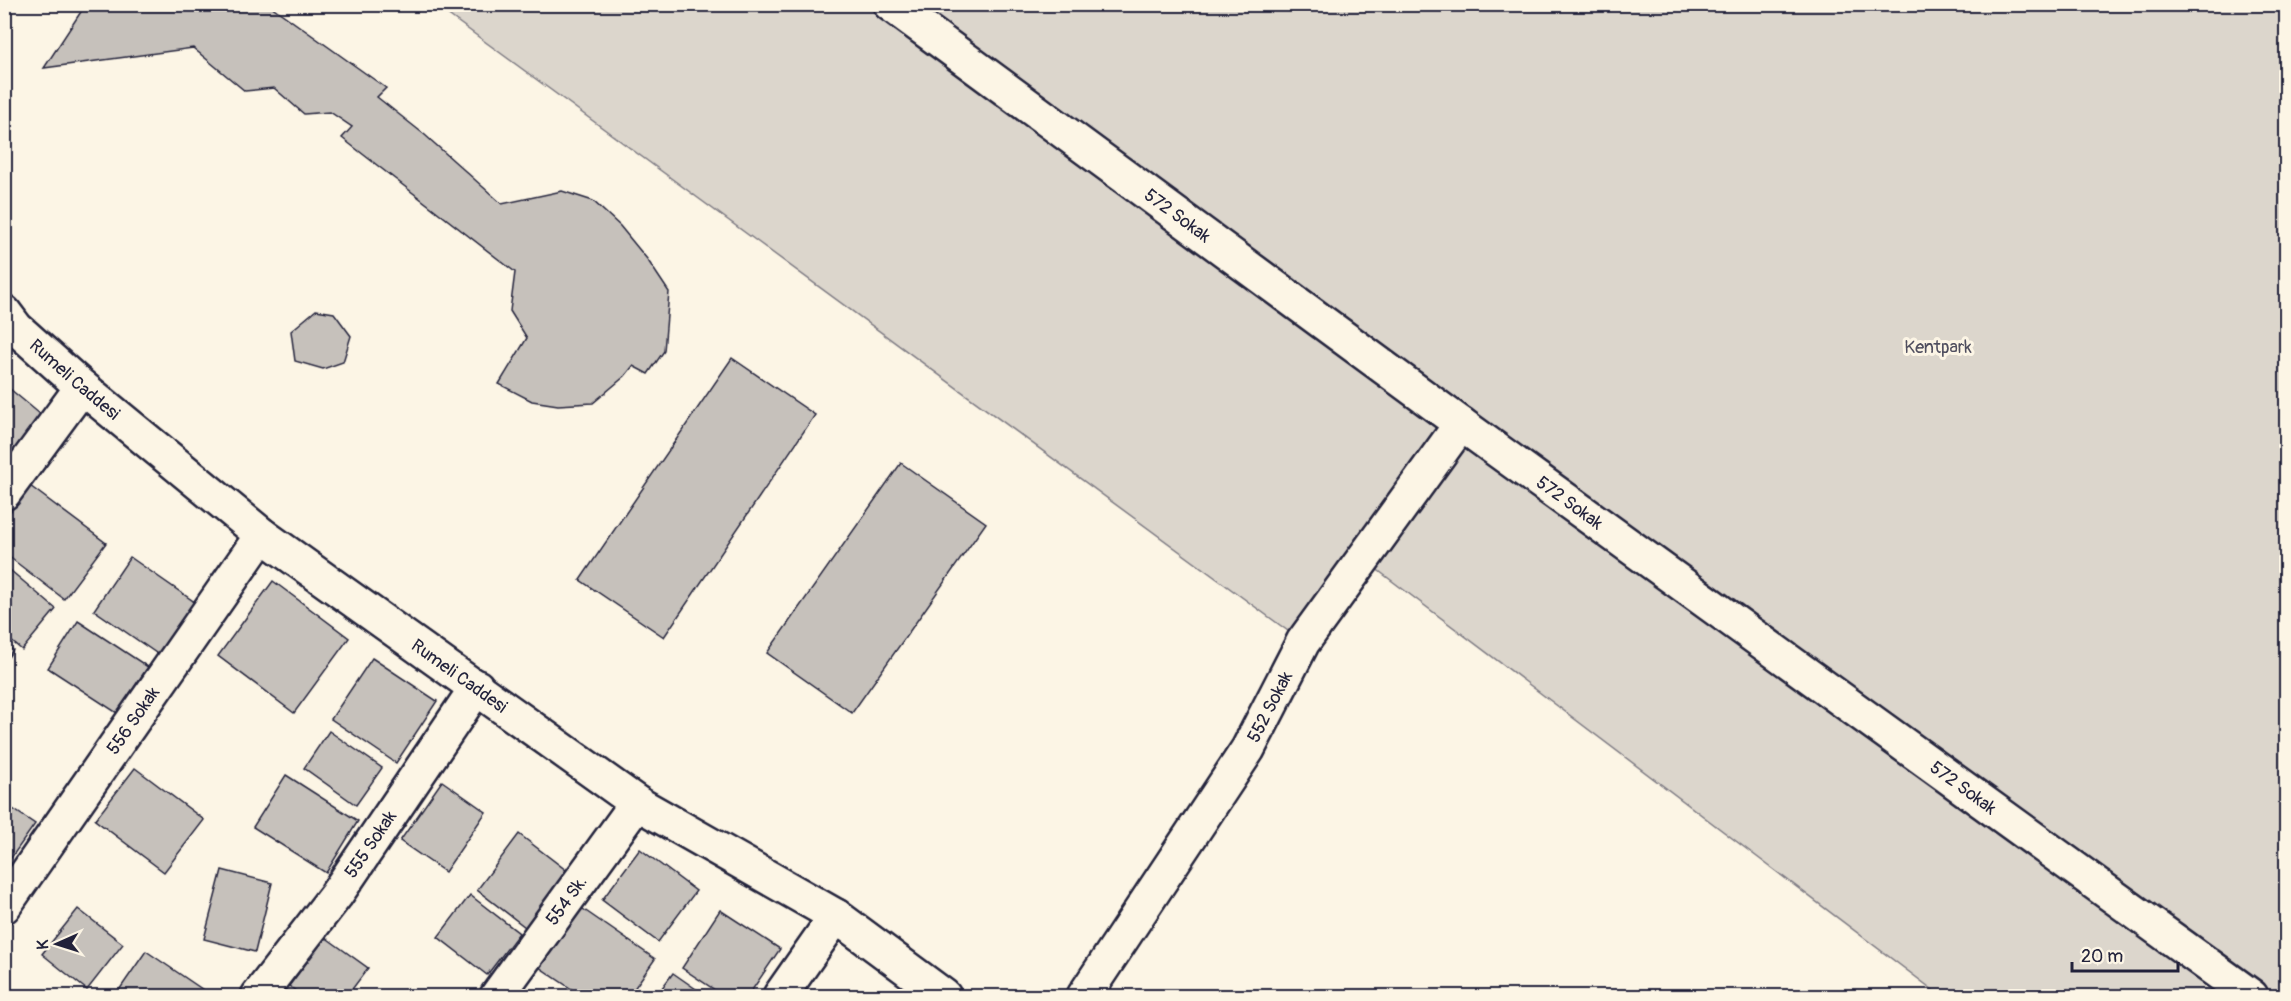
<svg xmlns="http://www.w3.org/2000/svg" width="2291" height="1001" font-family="Pangolin,sans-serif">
	<rect width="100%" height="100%" fill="#fcf5e5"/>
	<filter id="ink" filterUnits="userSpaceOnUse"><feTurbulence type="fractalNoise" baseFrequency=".0167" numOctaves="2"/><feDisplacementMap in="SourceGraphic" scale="12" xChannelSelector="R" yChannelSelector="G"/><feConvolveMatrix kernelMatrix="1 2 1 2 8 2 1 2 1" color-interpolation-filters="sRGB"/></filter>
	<g filter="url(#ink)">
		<polygon fill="#dcd6cc" stroke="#7f7c84" stroke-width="1.5" points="435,5 2286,5 2286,298 2280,344 2286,369 2286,996 1941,996 1363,559 1303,642"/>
		<g fill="#c6c1bb" stroke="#22223b" stroke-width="1.5">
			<polygon points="86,4 268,4 386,88 377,97 425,135 502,204 562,191 593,201 620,226 647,259 669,292 664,351 648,374 633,366 625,376 593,403 558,405 532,401 499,384 527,338 510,311 515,272 342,138 352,127 330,112 304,114 274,88 245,91 193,48 44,68"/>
			<polygon points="316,310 334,313 351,336 343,362 323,369 295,361 291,331"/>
			<polygon points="732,358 815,415 664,637 580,580"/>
			<polygon points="4,384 46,419 4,469"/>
			<polygon points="901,463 986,523 852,713 767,653"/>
			<polygon points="30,486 106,543 64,599 4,553 4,520"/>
			<polygon points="130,557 196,603 159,655 94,610"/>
			<polygon points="4,565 56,609 22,650 4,635"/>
			<polygon points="273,581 349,638 294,713 218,656"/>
			<polygon points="78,621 148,667 117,713 48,668"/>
			<polygon points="4,644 13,650 4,663"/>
			<polygon points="372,658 437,701 396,763 331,719"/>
			<polygon points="329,731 382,768 356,805 304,768"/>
			<polygon points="135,768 204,820 164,872 95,820"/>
			<polygon points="286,775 358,821 326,873 253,827"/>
			<polygon points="442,781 486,812 445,872 400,841"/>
			<polygon points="4,803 35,824 4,868"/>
			<polygon points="519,834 571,874 529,930 477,890"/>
			<polygon points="640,849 696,891 658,942 602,900"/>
			<polygon points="222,870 272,883 255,952 204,939"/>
			<polygon points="470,895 519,933 487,975 438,937"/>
			<polygon points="580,907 655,959 629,996 582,996 539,967"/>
			<polygon points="78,909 123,944 87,990 42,954"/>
			<polygon points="720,910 780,949 748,996 724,996 682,968"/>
			<polygon points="325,937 368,968 347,996 303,996 289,986"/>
			<polygon points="146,951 212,996 115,996"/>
			<polygon points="673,973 706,996 656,996"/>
		</g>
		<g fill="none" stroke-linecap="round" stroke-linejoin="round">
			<defs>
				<g id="street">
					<path id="s1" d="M 890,4 L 1461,424 L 2251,996"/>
					<polyline points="4,493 82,387"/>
					<path id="s2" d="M 4,906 L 262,535"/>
					<path id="s3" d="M 258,996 L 336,895 L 477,687"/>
					<path id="s4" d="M 497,996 L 637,803"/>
					<polyline points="780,996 836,916"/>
					<path id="s5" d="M 1084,996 L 1248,749 L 1303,642 L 1461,424"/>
				</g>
				<g id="secondary">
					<path id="s6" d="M 4,312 L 16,328 L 82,387 L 262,535 L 637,803 L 836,916 L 944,996"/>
				</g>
			</defs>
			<use href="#street" stroke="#22223b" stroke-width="38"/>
			<use href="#secondary" stroke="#22223b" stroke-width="38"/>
			<use href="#street" stroke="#fcf5e5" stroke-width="33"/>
			<use href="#secondary" stroke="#fcf5e5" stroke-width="33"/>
		</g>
	</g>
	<g text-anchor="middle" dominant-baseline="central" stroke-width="6" stroke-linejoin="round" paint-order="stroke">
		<g font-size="18" fill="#22223b" stroke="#fcf5e5">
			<text stroke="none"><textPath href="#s1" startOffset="357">572 Sokak</textPath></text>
			<text stroke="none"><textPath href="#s6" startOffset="98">Rumeli Caddesi</textPath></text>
			<text stroke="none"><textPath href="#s1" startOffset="843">572 Sokak</textPath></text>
			<text stroke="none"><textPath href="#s6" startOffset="584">Rumeli Caddesi</textPath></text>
			<text stroke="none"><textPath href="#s5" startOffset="344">552 Sokak</textPath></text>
			<text stroke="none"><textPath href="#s2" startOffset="226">556 Sokak</textPath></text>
			<text stroke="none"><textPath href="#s1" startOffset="1329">572 Sokak</textPath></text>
			<text stroke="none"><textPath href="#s3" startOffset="189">555 Sokak</textPath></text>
			<text stroke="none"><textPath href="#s4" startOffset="118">554 Sk.</textPath></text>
		</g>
		<g font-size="18" fill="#504f5f" stroke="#fcf5e5">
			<text x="1938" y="347">Kentpark</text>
		</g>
	</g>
	<rect width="2291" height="1001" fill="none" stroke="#fcf5e5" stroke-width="24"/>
	<rect x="12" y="12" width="2267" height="977" fill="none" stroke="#22223b" stroke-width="2" filter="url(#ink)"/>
	<g transform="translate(57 944) rotate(267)" stroke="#fcf5e5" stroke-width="4.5" paint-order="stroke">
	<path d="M0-4.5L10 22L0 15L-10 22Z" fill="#22223b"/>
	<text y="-9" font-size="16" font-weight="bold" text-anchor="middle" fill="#22223b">K</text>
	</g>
	<path d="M2072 962v9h106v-9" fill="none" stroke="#22223b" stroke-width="3"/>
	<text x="2081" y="962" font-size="18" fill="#22223b" stroke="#fcf5e5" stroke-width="4.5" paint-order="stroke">20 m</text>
</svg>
